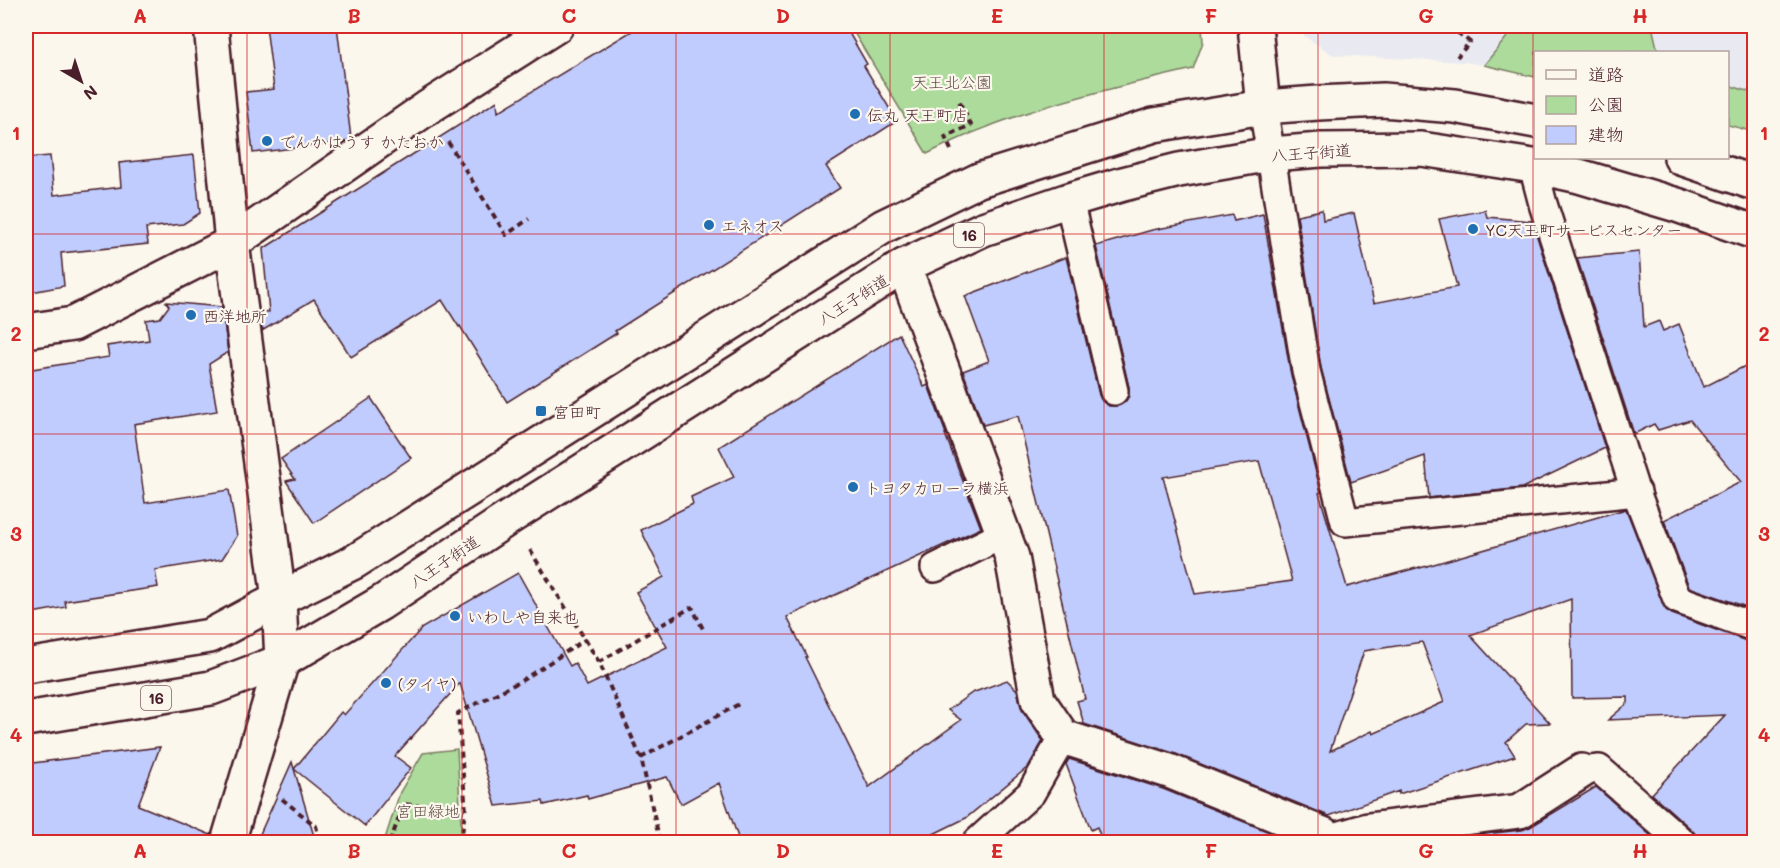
<svg xmlns="http://www.w3.org/2000/svg" width="1780" height="868" font-family="Mali,'Klee One',sans-serif">
	<rect width="100%" height="100%" fill="#fbf7ec"/>
	<filter id="ink" filterUnits="userSpaceOnUse"><feTurbulence type="fractalNoise" baseFrequency=".0167" numOctaves="2"/><feDisplacementMap in="SourceGraphic" scale="12" xChannelSelector="R" yChannelSelector="G"/><feConvolveMatrix kernelMatrix="1 2 1 2 8 2 1 2 1" color-interpolation-filters="sRGB"/></filter>
	<g filter="url(#ink)">
		<polygon fill="#e9eaf1" points="1303,26 1754,26 1754,132 1728,125 1728,52 1536,52 1535,77 1484,65 1464,62 1333,55 1304,36"/>
		<g fill="#acdb9b" stroke="#7b7d63" stroke-width="1.5">
			<path d="M 850,26 L 1202,26 L 1203,42 L 1193,69 C 1103,90 1010,111 927,154 Z"/>
			<polygon points="1516,26 1652,26 1658,52 1536,52 1535,77 1484,65"/>
			<polygon points="1728,85 1754,93 1754,132 1728,125"/>
			<polygon points="457,749 462,842 384,842 400,792 423,753"/>
		</g>
		<g fill="#c0ccfd" stroke="#4a1f2b" stroke-width="1.5" fill-rule="evenodd">
			<polygon points="266,26 337,26 351,138 345,142 253,153 246,92 274,89"/>
			<polygon points="640,26 845,26 867,64 864,66 897,121 826,166 840,188 615,331 617,333 507,402 460,326 459,327 442,300 351,357 314,299 262,331 260,311 269,312 263,249 497,101 498,112"/>
			<polygon points="194,155 200,213 183,224 146,228 148,244 61,253 64,286 26,293 26,158 50,156 54,195 121,187 119,163"/>
			<polygon points="1322,210 1323,220 1354,213 1374,303 1457,287 1439,219 1485,210 1487,217 1532,221 1605,448 1522,488 1429,498 1425,456 1351,482 1321,368 1297,215"/>
			<path d="M 1263,214 L 1291,375 L 1321,492 L 1319,493 L 1347,587 L 1420,567 L 1420,568 L 1626,509 L 1666,610 L 1672,614 L 1749,642 L 1755,642 L 1755,843 L 1697,843 L 1697,836 L 1692,830 L 1652,794 L 1725,715 L 1608,720 L 1628,703 L 1628,697 L 1572,698 L 1571,599 L 1470,635 L 1550,723 L 1526,724 L 1506,742 L 1515,756 L 1399,794 L 1399,791 L 1329,816 L 1176,754 L 1084,724 L 1077,701 L 1085,699 L 1018,416 L 983,425 L 963,371 L 989,361 L 965,296 L 1066,257 L 1099,395 L 1102,401 L 1109,406 L 1118,406 L 1125,402 L 1129,396 L 1129,387 L 1096,246 L 1152,230 L 1232,215 L 1234,221 ZM 1259,461 L 1292,581 L 1195,594 L 1163,477 ZM 1422,642 L 1444,702 L 1373,734 L 1372,731 L 1330,751 L 1364,651 Z"/>
			<polygon points="1639,252 1644,327 1659,321 1663,331 1679,324 1704,387 1755,361 1755,610 1689,587 1664,520 1741,482 1690,420 1658,430 1654,424 1634,434 1577,258"/>
			<polygon points="166,302 222,307 228,352 209,364 217,411 134,424 145,503 229,490 237,536 222,559 155,570 158,587 65,601 66,607 26,614 26,370 109,357 107,346 149,340 146,320 160,318 169,306"/>
			<polygon points="899,334 924,387 928,385 946,434 945,434 981,528 787,617 807,657 805,657 869,787 961,720 948,710 972,693 1007,680 1017,690 1022,710 1043,741 1028,767 966,818 915,843 740,843 719,783 681,804 667,777 588,799 587,795 544,805 543,801 496,806 460,683 395,756 411,768 365,826 294,769 341,712 344,715 422,628 518,573 570,666 575,663 587,686 667,647 636,592 664,577 641,530 693,504 691,497 734,477 719,447"/>
			<polygon points="371,398 411,458 314,523 286,481 295,479 281,459"/>
			<polygon points="160,747 138,805 211,835 210,843 26,843 26,786 33,763"/>
			<polygon points="1069,759 1163,789 1277,835 1257,843 1103,843 1097,827 1091,830 1066,764"/>
			<polygon points="292,762 316,843 256,843"/>
			<polygon points="1596,787 1659,843 1467,843 1475,835 1522,830 1530,827"/>
		</g>
		<g fill="none" stroke-linecap="round" stroke-linejoin="round">
			<defs>
				<g id="lane">
					<polyline points="1263,107 1306,371 1345,522 1637,492"/>
					<polyline points="1533,166 1543,204 1633,484 1677,599 1754,627"/>
					<polyline points="1069,200 1114,391"/>
					<polyline points="935,568 1004,534"/>
					<polyline points="1582,771 1599,769 1682,842"/>
					<polyline points="977,842 1031,793 1063,737"/>
				</g>
				<g id="street">
					<polyline points="904,266 1012,557 1038,700 1063,737 1169,771 1325,835 1333,842"/>
					<polyline points="26,331 73,324 232,243"/>
					<polyline points="1331,841 1368,830 1520,811 1582,771"/>
					<polyline points="228,842 282,661"/>
				</g>
				<g id="secondary">
					<polyline points="211,26 232,243 279,599 282,661"/>
					<polyline points="1255,26 1263,107"/>
					<polyline points="232,243 427,108 556,26"/>
				</g>
				<g id="highway">
					<polyline points="1681,158 1754,183"/>
					<polyline points="26,666 210,636 279,599 354,562 884,226 979,180 1154,125 1263,107 1318,103 1383,100 1455,106 1536,121"/>
					<polyline points="26,719 211,688 282,661 381,603 510,517 904,266 983,229 1069,200 1123,184 1179,170 1271,154 1321,150 1421,149 1533,166 1579,176 1677,205 1754,232"/>
				</g>
			</defs>
			<use href="#lane" stroke="#4a1f2b" stroke-width="32"/>
			<use href="#street" stroke="#4a1f2b" stroke-width="38"/>
			<use href="#secondary" stroke="#4a1f2b" stroke-width="38"/>
			<use href="#highway" stroke="#4a1f2b" stroke-width="38"/>
			<g stroke="#4a1f2b" stroke-width="4" stroke-dasharray="6 4.5" stroke-linecap="butt">
				<polyline points="1449,26 1470,42 1457,57"/>
				<polyline points="448,142 506,235 529,219"/>
				<polyline points="951,150 945,137 971,125 959,101"/>
				<polyline points="530,550 599,662 641,758 660,842"/>
				<polyline points="599,662 692,607 703,629"/>
				<polyline points="641,758 739,704"/>
				<polyline points="282,799 316,826 320,842"/>
				<polyline points="390,842 404,804 466,812 458,713 521,681 586,639"/>
				<polyline points="461,842 465,811"/>
			</g>
			<use href="#lane" stroke="#fbf7ec" stroke-width="27"/>
			<use href="#street" stroke="#fbf7ec" stroke-width="33"/>
			<use href="#secondary" stroke="#fbf7ec" stroke-width="33"/>
			<use href="#highway" stroke="#fbf7ec" stroke-width="33"/>
		</g>
	</g>
	<path fill="none" stroke="#d62828" stroke-width="1.5" stroke-opacity="0.55" d="M 247,26 L 247,842M 462,26 L 462,842M 676,26 L 676,842M 890,26 L 890,842M 1104,26 L 1104,842M 1318,26 L 1318,842M 1533,26 L 1533,842M 26,234 L 1754,234M 26,434 L 1754,434M 26,634 L 1754,634"/>
	<g fill="#1f6fb2" stroke="#fbf7ec" stroke-width="2">
		<circle cx="855" cy="114" r="6"/>
		<circle cx="267" cy="141" r="6"/>
		<circle cx="709" cy="225" r="6"/>
		<circle cx="1473" cy="229" r="6"/>
		<circle cx="191" cy="315" r="6"/>
		<rect x="535" y="405" width="12" height="12" rx="3"/>
		<circle cx="853" cy="487" r="6"/>
		<circle cx="455" cy="616" r="6"/>
		<circle cx="386" cy="683" r="6"/>
	</g>
	<g text-anchor="middle" dominant-baseline="central" stroke-width="4.5" stroke-linejoin="round" paint-order="stroke">
		<g fill="#fbf7ec" stroke="#7f6065" stroke-width="1.5">
			<rect x="954" y="223" width="30" height="24" rx="4.5"/>
			<rect x="141" y="686" width="30" height="24" rx="4.5"/>
		</g>
		<g font-size="15" font-weight="bold" fill="#4a1f2b">
			<text x="969" y="235">16</text>
			<text x="156" y="698">16</text>
		</g>
		<g font-size="16" fill="#624e47" stroke="#fbf7ec">
			<text x="952" y="81">天王北公園</text>
			<text x="428" y="810">宮田緑地</text>
		</g>
		<g font-size="16" fill="#4a1f2b" stroke="#fbf7ec" text-anchor="start">
			<text x="867" y="114">伝丸 天王町店</text>
			<text x="279" y="141">でんかはうす かたおか</text>
			<text x="721" y="225">エネオス</text>
			<text x="1485" y="229">YC天王町サービスセンター</text>
			<text x="203" y="315">西洋地所</text>
			<text x="553" y="411">宮田町</text>
			<text x="865" y="487">トヨタカローラ横浜</text>
			<text x="467" y="616">いわしや自来也</text>
			<text x="398" y="683">(タイヤ)</text>
		</g>
		<g font-size="16" fill="#4a1f2b" stroke="#fbf7ec">
			<text transform="translate(1311 152) rotate(-4)">八王子街道</text>
			<text transform="translate(853 299) rotate(-32)">八王子街道</text>
			<text transform="translate(444 561) rotate(-34)">八王子街道</text>
		</g>
	</g>
	<rect width="1780" height="868" fill="none" stroke="#fbf7ec" stroke-width="66"/>
	<rect x="1534" y="51" width="195" height="108" fill="#fbf7ec" stroke="#b4a19f" stroke-width="1.5"/>
	<rect x="1546" y="70" width="30" height="9" fill="#fbf7ec" stroke="#b4a19f" stroke-width="1.5"/>
	<text x="1588" y="81" font-size="18" fill="#4a1f2b">道路</text>
	<rect x="1546" y="96" width="30" height="18" fill="#acdb9b" stroke="#b4a19f" stroke-width="1.5"/>
	<text x="1588" y="111" font-size="18" fill="#4a1f2b">公園</text>
	<rect x="1546" y="126" width="30" height="18" fill="#c0ccfd" stroke="#b4a19f" stroke-width="1.5"/>
	<text x="1588" y="141" font-size="18" fill="#4a1f2b">建物</text>
	<g transform="translate(81 81) rotate(141)" stroke="#fbf7ec" stroke-width="4.5" paint-order="stroke">
	<path d="M0-4.5L10 22L0 15L-10 22Z" fill="#4a1f2b"/>
	<text y="-9" font-size="16" font-weight="bold" text-anchor="middle" fill="#4a1f2b">N</text>
	</g>
	<rect x="33" y="33" width="1714" height="802" fill="none" stroke="#d62828" stroke-width="2"/>
	<g font-size="20" text-anchor="middle" font-weight="bold" fill="#d62828">
		<text x="140" y="23">A</text>
		<text x="354" y="23">B</text>
		<text x="569" y="23">C</text>
		<text x="783" y="23">D</text>
		<text x="997" y="23">E</text>
		<text x="1211" y="23">F</text>
		<text x="1426" y="23">G</text>
		<text x="1640" y="23">H</text>
		<text x="16" y="140">1</text>
		<text x="1764" y="140">1</text>
		<text x="16" y="341">2</text>
		<text x="1764" y="341">2</text>
		<text x="16" y="541">3</text>
		<text x="1764" y="541">3</text>
		<text x="16" y="742">4</text>
		<text x="1764" y="742">4</text>
		<text x="140" y="858">A</text>
		<text x="354" y="858">B</text>
		<text x="569" y="858">C</text>
		<text x="783" y="858">D</text>
		<text x="997" y="858">E</text>
		<text x="1211" y="858">F</text>
		<text x="1426" y="858">G</text>
		<text x="1640" y="858">H</text>
	</g>
</svg>
